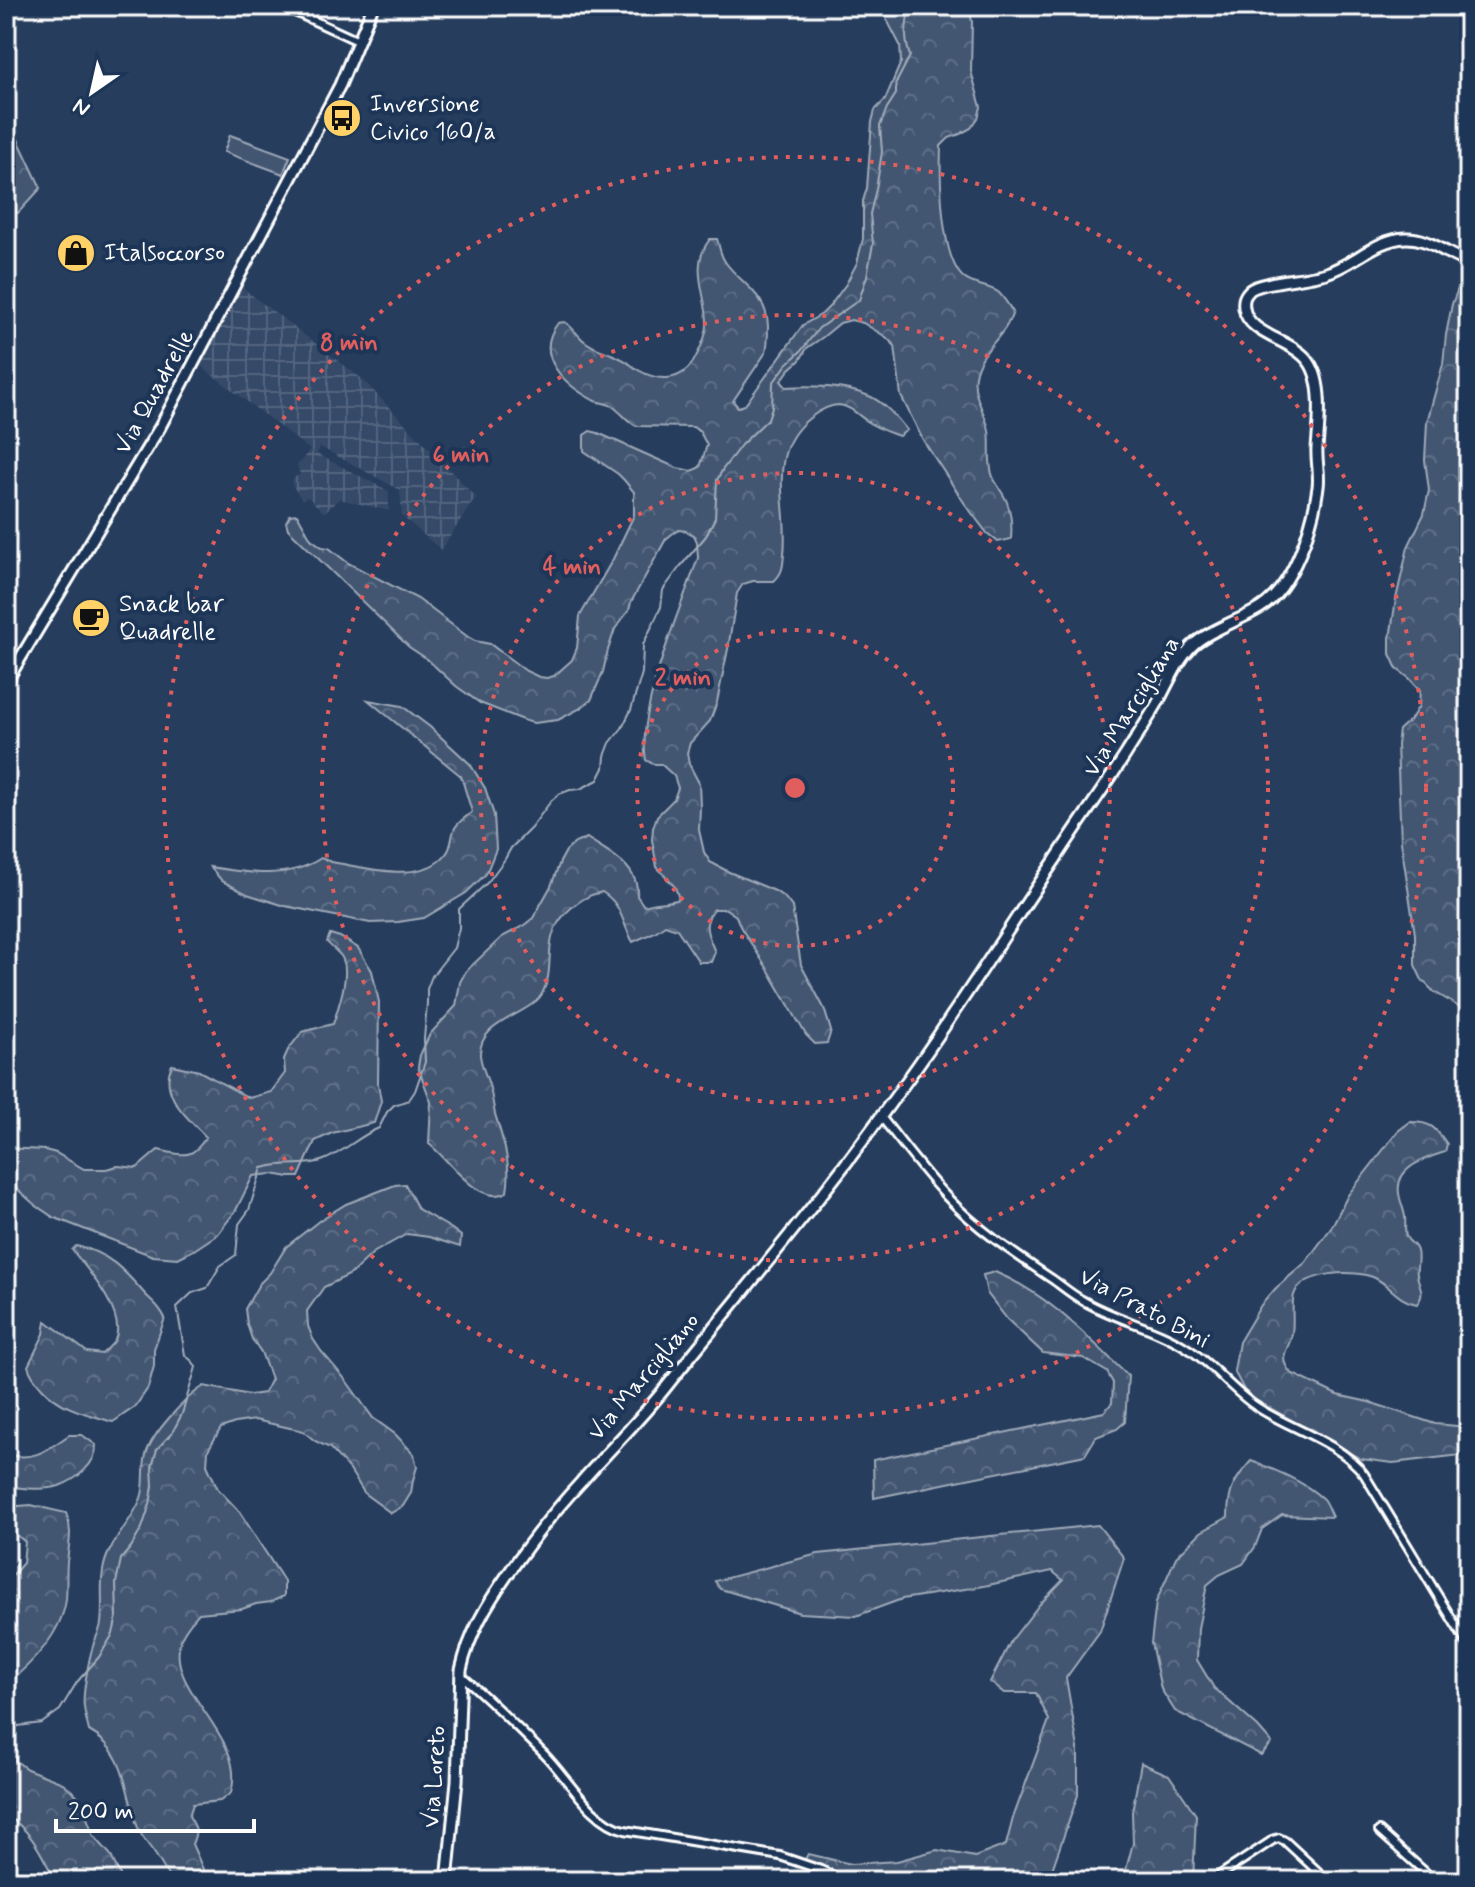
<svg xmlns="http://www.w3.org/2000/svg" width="1475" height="1887" font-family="Mynerve,sans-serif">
	<defs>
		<pattern id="industrial-grid" width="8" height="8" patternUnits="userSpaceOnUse" patternTransform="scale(2)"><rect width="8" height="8" fill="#344a68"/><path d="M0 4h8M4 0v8" fill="none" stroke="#52657f"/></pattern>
		<pattern id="forest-crowns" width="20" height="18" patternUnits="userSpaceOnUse" patternTransform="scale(2)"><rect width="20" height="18" fill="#425672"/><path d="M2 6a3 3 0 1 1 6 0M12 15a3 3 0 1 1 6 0" fill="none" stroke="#5e6f87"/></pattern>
	</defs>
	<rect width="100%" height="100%" fill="#263d5e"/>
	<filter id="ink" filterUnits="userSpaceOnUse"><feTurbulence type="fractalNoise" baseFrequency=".0125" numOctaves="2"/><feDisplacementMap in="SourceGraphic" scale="16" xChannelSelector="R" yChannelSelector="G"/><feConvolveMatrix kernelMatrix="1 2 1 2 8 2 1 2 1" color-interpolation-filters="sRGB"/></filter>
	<g filter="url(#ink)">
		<polygon fill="url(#industrial-grid)" points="242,280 244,289 361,378 476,497 441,550 402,516 400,490 320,447 317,454 389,491 389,511 339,499 324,513 308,497 302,500 291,483 294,478 300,474 297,465 310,450 202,367 203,355"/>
		<g fill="url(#forest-crowns)" stroke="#a0aab8" stroke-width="2">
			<path d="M 884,6 L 969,6 L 972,22 L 971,71 L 981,107 L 978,118 L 971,128 L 960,134 L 949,138 L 941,146 C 940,176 940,258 964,278 C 973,286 988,285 998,292 C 1004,297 1008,305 1013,312 C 1006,336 979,351 975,376 C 972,395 985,412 989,430 C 991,444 988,460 992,474 C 995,484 1003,492 1007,502 C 1011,513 1012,527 1011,539 L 998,542 L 987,533 L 965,504 L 923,440 L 901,396 L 895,346 L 886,337 L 863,323 L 851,320 L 840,323 L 823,337 L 807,348 L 800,360 L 789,370 L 781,381 L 786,387 C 811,385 845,386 869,396 C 882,401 898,418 907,430 L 899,436 C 889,433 880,429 871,424 C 861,418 851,406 839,405 C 830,405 819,411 811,417 C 763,453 790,505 784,554 C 783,566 783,573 774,581 L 753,581 L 743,584 L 737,593 L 728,649 L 717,702 L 710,721 L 690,743 L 687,753 L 689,764 L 699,783 L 700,807 L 699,830 L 704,852 L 710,862 L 729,872 L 775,891 L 785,898 L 792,907 L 801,965 L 824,1008 L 831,1031 L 827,1043 L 815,1044 L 806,1035 L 769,971 L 741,928 L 736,916 L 726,909 L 714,909 C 701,925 708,935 715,952 L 711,962 L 699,962 L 677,929 L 665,925 L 655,932 L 633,942 C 621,922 623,905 602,892 C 588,895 581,900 570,909 C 538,937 558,966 542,994 C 529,1016 479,1020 480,1055 C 481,1065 486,1075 489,1085 C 492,1094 493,1105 495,1114 C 503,1140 512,1165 507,1192 C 479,1208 449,1159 429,1144 L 431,1102 L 418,1067 L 420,1055 L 430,1034 L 456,1006 L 460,982 L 466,971 L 502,937 L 523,926 L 533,918 L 551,886 L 560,862 L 566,851 L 575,843 L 587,838 C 609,853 640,866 637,896 L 644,906 C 657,901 667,904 679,899 L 675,887 L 657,867 L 652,840 L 653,828 L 657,816 L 674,799 L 678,788 L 674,776 L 661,764 L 653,764 L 646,760 C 636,709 681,608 698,558 L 697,542 L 694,535 L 686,531 L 679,530 L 672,534 L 666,539 L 631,602 L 629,610 L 615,629 L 608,650 L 603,672 L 591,700 L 579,709 L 558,720 L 534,723 L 526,721 L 480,703 L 456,686 L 427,659 L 409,647 L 288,529 L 286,522 L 290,515 L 297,514 L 311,539 L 322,547 L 329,548 L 348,563 L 418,599 L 468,637 L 475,641 L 490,644 L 526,671 L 539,677 L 547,678 L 554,676 L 572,660 L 577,648 L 580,616 L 613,559 L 634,515 L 634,492 L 624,480 L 618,474 L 584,451 L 584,435 L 590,431 L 598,433 L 677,468 L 692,471 L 700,467 L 707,445 L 700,432 L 693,427 L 636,426 C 627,421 621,412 612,406 C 607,403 600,403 595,401 C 566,386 532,356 558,323 L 565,322 C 572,327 576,333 582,339 C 594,350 607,351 620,358 C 627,361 633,367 640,371 C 660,382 681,381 693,362 C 700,350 708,335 707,321 C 706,293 689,266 710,239 L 717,239 C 720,248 720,255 726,263 C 743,286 767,294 768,326 C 768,335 768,343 766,352 L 733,401 L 738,407 L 745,405 L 803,325 L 822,314 L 830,306 L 846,284 L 857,263 L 863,239 L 863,201 L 867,188 L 872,122 L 875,110 L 885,100 L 901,62 L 900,45 L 886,18 Z"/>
			<polygon points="6,114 41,188 18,213 6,210"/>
			<polygon points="1469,273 1469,722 1466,736 1469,743 1469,1013 1433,991 1422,980 1415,965 1415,934 1401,842 1397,745 1399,730 1411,719 1419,706 1420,690 1409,678 1397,669 1390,654 1390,638 1396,599 1408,547 1424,514 1429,490 1425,460 1427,422 1443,364 1446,335 1452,304 1461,281"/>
			<path d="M 368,700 L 402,706 L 430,727 L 470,764 L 485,788 L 494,815 L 496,849 L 486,874 L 466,893 L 424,918 L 398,922 L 370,923 L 285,906 L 247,894 L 222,881 L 210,867 C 247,873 288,880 321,858 L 331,862 C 364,867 422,885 446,854 C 452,847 451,838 454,830 C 456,823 466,817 472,812 L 461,776 Z"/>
			<path d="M 330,934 L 340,937 L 358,948 L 372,971 L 379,1002 L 378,1084 L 381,1101 L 374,1123 L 332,1133 L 315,1141 L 299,1177 L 289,1177 L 272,1174 L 253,1176 L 236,1210 L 218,1234 L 194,1250 L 178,1258 L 153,1256 L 53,1217 L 35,1205 L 6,1179 L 6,1148 L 45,1150 L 56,1153 L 84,1169 L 106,1169 L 118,1166 L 137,1168 L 158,1150 C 183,1155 191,1161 206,1137 C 188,1118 158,1094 172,1065 L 199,1071 L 249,1098 L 271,1092 L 285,1073 L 284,1059 L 288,1050 L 302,1032 L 333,1024 C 338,1008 352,971 341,956 C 337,951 331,947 327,942 Z"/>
			<path d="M 1410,1122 C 1431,1122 1435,1127 1447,1144 L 1445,1152 C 1426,1158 1395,1167 1399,1193 C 1400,1202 1404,1209 1405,1217 C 1406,1224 1404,1230 1406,1236 C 1408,1243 1415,1243 1417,1251 C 1419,1259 1416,1267 1417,1275 C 1419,1287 1426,1293 1417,1304 C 1398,1301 1391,1286 1375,1278 C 1357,1269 1301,1271 1294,1295 C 1291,1306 1294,1321 1292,1333 C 1290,1350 1276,1356 1291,1373 L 1337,1395 L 1369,1402 L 1435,1424 L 1457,1426 L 1469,1429 L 1469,1454 L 1393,1463 L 1361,1459 L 1254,1399 L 1244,1390 L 1234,1371 L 1239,1342 L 1261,1305 L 1276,1288 L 1305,1263 L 1331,1228 L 1348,1195 L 1398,1131 Z"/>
			<path d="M 405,1184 L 418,1209 L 452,1229 L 461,1236 L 460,1247 L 429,1237 L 407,1234 L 373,1253 L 351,1274 L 324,1287 L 307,1311 L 308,1326 L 313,1339 L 321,1351 L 345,1379 L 373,1418 L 395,1434 L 414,1454 L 417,1467 L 413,1480 L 411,1493 L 403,1506 L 391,1513 L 365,1494 L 350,1470 L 330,1448 L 315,1441 L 303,1431 L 255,1420 L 235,1423 L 221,1428 L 208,1450 L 207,1465 L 218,1489 L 239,1511 L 284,1581 L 284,1596 L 271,1602 L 256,1604 L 242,1609 L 199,1613 C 192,1621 184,1629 181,1639 C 163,1690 248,1734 231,1793 L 220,1801 L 193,1804 L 189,1816 C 197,1829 198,1830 192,1844 L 205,1874 L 210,1881 L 171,1881 C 166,1872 161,1863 155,1854 C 149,1845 142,1838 138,1828 C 125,1793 127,1751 89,1731 C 87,1723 85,1715 84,1707 C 82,1695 89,1658 93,1646 C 95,1638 100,1632 101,1623 C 104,1601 98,1578 107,1556 C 116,1535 133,1519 141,1498 C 146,1485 142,1469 146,1455 C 151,1434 186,1397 204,1386 L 250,1395 L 264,1393 L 271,1379 L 261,1352 L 252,1339 L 247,1324 L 245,1309 L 259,1284 L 270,1273 L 286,1247 L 320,1220 L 346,1204 L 395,1185 Z"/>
			<path d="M 76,1246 C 108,1252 124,1270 144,1293 C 153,1303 158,1304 165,1318 L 154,1349 L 154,1366 L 148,1388 L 135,1407 L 113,1422 C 87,1414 61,1409 42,1388 C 36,1381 31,1376 28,1366 L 44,1334 L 46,1321 L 87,1352 L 102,1354 C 106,1350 112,1345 115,1340 C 127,1314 87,1269 72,1250 Z"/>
			<path d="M 995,1272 C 1048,1294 1087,1336 1128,1376 L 1125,1422 L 1117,1429 L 1096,1437 L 1085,1455 L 874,1498 L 873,1460 L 1104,1412 L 1112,1403 L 1113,1383 L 1107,1372 L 1083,1358 L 1043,1353 L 1007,1319 L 987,1293 L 983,1275 Z"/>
			<path d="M 69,1435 L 82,1435 L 96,1445 C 97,1464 76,1480 59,1486 C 44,1491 22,1488 6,1486 L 6,1454 C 34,1462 47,1450 69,1435 Z"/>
			<path d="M 1251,1461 C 1276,1470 1303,1481 1323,1499 C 1327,1504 1329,1511 1332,1517 L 1282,1515 L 1262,1529 L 1255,1547 L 1243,1564 L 1219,1575 L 1207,1585 L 1198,1628 L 1197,1660 L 1214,1688 L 1258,1727 L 1272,1743 L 1261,1755 L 1175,1711 L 1161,1689 L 1151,1643 L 1156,1602 L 1176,1557 L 1201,1532 L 1228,1517 C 1228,1491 1234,1480 1251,1461 Z"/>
			<path d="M 31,1505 L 66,1513 C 73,1532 69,1542 67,1562 C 66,1574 67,1587 66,1599 C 62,1634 31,1664 6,1685 L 6,1575 L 10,1578 L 23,1563 L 25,1542 L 10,1529 L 6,1528 L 6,1507 Z"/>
			<polygon points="1098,1525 1124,1558 1100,1631 1066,1678 1078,1748 1078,1795 1048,1881 822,1881 812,1875 803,1863 808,1854 851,1864 897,1861 937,1850 975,1857 1006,1845 1013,1818 1049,1720 1036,1693 1004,1693 990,1682 1011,1641 1039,1605 1063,1580 1052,1571 984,1586 902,1599 856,1616 800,1613 720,1589 715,1581 818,1554"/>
			<path d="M 6,1754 L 27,1769 L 63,1783 L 79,1797 L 94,1836 L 110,1854 L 123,1881 L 55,1880 C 43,1857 30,1827 6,1816 Z"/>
			<polygon points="1141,1763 1169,1775 1196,1815 1193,1881 1123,1881 1133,1843 1132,1812"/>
		</g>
		<polygon fill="#425672" stroke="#a0aab8" stroke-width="2" points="230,135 290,157 283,174 224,152"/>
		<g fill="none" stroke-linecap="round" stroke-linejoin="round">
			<path stroke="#a4aebb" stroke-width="2" d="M 6,1731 L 18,1726 L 42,1723 L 60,1710 L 77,1682 L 99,1657 L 113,1634 L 117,1616 L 116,1583 L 121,1559 L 131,1547 L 142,1528 L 150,1504 L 153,1486 L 152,1467 L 157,1449 L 172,1433 L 182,1414 L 196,1367 L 193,1362 L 185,1355 L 177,1307 L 192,1293 L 207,1288 L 220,1266 L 236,1255 L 239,1224 L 249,1210 L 262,1168 C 268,1167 274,1165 280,1165 C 296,1163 310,1166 324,1160 C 344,1152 359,1136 379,1128 L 387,1112 L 394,1105 L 409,1100 L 415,1091 L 425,1062 L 424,1039 L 427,1003 L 427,989 L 432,976 L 454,948 L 459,928 L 459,909 L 488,882 L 505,859 L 511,848 L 531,828 L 551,801 L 559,794 L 570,790 L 580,789 L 598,780 L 604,768 L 605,756 L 610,743 L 622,728 L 631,710 L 642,673 L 643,645 L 661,607 L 663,590 L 679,568 L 706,536 L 715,518 L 717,480 L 723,469 L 741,445 L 768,419 L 772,407 L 773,383 L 787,364 L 801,351 L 819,328 L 859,300 L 867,276 L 873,244 L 870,214 L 876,189 L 882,152 L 880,126 L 887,108 L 896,94 L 896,83 L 910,56 C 903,36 907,26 909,6"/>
			<defs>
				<g id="street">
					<polyline points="282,6 358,41"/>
					<path d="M 881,1117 C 903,1144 923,1172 947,1197 C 978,1230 1015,1254 1052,1279 C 1062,1286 1071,1294 1082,1300 C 1115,1320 1155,1327 1187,1348 C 1213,1364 1231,1390 1257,1407 C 1290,1429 1340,1442 1364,1474 L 1469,1647"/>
					<path d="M 462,1676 C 491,1701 517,1727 544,1754 C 568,1778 592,1823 625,1830 L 780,1856 L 821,1870 L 844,1881"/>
					<polyline points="1379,1831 1435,1881"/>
					<polyline points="1214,1879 1273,1840 1279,1838 1285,1841 1328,1881"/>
				</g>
				<g id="secondary">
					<polyline points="6,682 160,427 340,85 373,6"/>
					<path d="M 447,1881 L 457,1781 L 461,1670 C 469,1634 487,1604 508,1574 C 530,1542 554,1511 581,1482 C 609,1450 639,1421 666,1387 C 737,1298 812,1211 879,1119 C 904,1085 929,1050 952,1015 C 987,964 1020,911 1055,860 C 1078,824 1103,790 1126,754 C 1136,738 1147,721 1157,704 C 1168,684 1176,663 1192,646 C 1207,631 1241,620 1260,608 C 1294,587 1313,525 1318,487 C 1320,474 1316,461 1317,448 C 1319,424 1324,383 1309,362 C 1293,339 1248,336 1244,308 C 1243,300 1244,296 1250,290 C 1262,281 1308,279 1326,273 C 1354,265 1375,239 1406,238 C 1429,237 1447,256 1469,262"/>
				</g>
			</defs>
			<use href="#street" stroke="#fff" stroke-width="12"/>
			<use href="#secondary" stroke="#fff" stroke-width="15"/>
			<use href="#street" stroke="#1d3557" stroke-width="6"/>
			<use href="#secondary" stroke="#1d3557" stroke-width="9"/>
		</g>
	</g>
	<g fill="none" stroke="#e05e5e" stroke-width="4" stroke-dasharray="4 8">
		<circle cx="795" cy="788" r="158"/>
		<circle cx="795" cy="788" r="315"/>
		<circle cx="795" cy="788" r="473"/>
		<circle cx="795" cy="788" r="631"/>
	</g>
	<defs>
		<symbol id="bus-disc" viewBox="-11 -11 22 22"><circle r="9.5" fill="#ffd166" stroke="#1d3557"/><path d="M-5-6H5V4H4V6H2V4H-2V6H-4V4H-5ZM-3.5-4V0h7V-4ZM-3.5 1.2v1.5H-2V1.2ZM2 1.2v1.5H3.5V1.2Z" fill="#111"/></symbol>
		<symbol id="shop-disc" viewBox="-11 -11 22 22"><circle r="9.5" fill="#ffd166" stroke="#1d3557"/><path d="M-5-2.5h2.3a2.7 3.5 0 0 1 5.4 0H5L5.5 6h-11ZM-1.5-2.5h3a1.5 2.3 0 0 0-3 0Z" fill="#111"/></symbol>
		<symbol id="cafe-disc" viewBox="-11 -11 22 22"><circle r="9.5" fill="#ffd166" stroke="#1d3557"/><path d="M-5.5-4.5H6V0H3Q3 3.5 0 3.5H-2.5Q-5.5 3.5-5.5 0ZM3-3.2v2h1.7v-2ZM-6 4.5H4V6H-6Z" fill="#111"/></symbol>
	</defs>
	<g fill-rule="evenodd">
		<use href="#bus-disc" x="320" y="96" width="44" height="44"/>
		<use href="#shop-disc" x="54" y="231" width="44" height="44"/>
		<use href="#cafe-disc" x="69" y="596" width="44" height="44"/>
	</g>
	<g text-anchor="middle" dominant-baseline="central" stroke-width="8" stroke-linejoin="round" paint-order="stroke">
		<g font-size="24" fill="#fff" stroke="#1d3557" text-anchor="start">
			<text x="370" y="104">Inversione<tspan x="370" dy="28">Civico 160/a</tspan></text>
			<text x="104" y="253">Italsoccorso</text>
			<text x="119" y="604">Snack bar<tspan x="119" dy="28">Quadrelle</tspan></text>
		</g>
		<g font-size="24" fill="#fff" stroke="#1d3557">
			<text transform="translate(155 392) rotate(-61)">Via Quadrelle</text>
			<text transform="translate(1132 707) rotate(-58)">Via Marcigliana</text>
			<text transform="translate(1144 1309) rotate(28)">Via Prato Bini</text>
			<text transform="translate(644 1377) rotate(-50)">Via Marcigliano</text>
			<text transform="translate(435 1777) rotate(-86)">Via Loreto</text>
		</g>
	</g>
	<circle cx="795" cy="788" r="12" fill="#e05e5e" stroke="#1d3557" stroke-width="4"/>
	<g font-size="24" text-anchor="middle" font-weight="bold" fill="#e05e5e" stroke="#1d3557" stroke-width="8" stroke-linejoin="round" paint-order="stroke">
		<text x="349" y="350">8 min</text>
		<text x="461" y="462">6 min</text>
		<text x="572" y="574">4 min</text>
		<text x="683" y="685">2 min</text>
	</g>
	<rect width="1475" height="1887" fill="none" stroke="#1d3557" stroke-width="32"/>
	<rect x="16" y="16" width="1443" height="1855" fill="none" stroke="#fff" stroke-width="3" filter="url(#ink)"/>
	<g transform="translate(92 92) rotate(214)" stroke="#1d3557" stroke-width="6" paint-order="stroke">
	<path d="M0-6L14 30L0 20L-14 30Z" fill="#ffffff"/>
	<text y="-12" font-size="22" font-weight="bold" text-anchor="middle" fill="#ffffff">N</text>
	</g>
	<path d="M56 1819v12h198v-12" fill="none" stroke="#ffffff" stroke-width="4"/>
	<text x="68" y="1819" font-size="24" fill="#ffffff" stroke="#1d3557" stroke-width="6" paint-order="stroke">200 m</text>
</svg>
